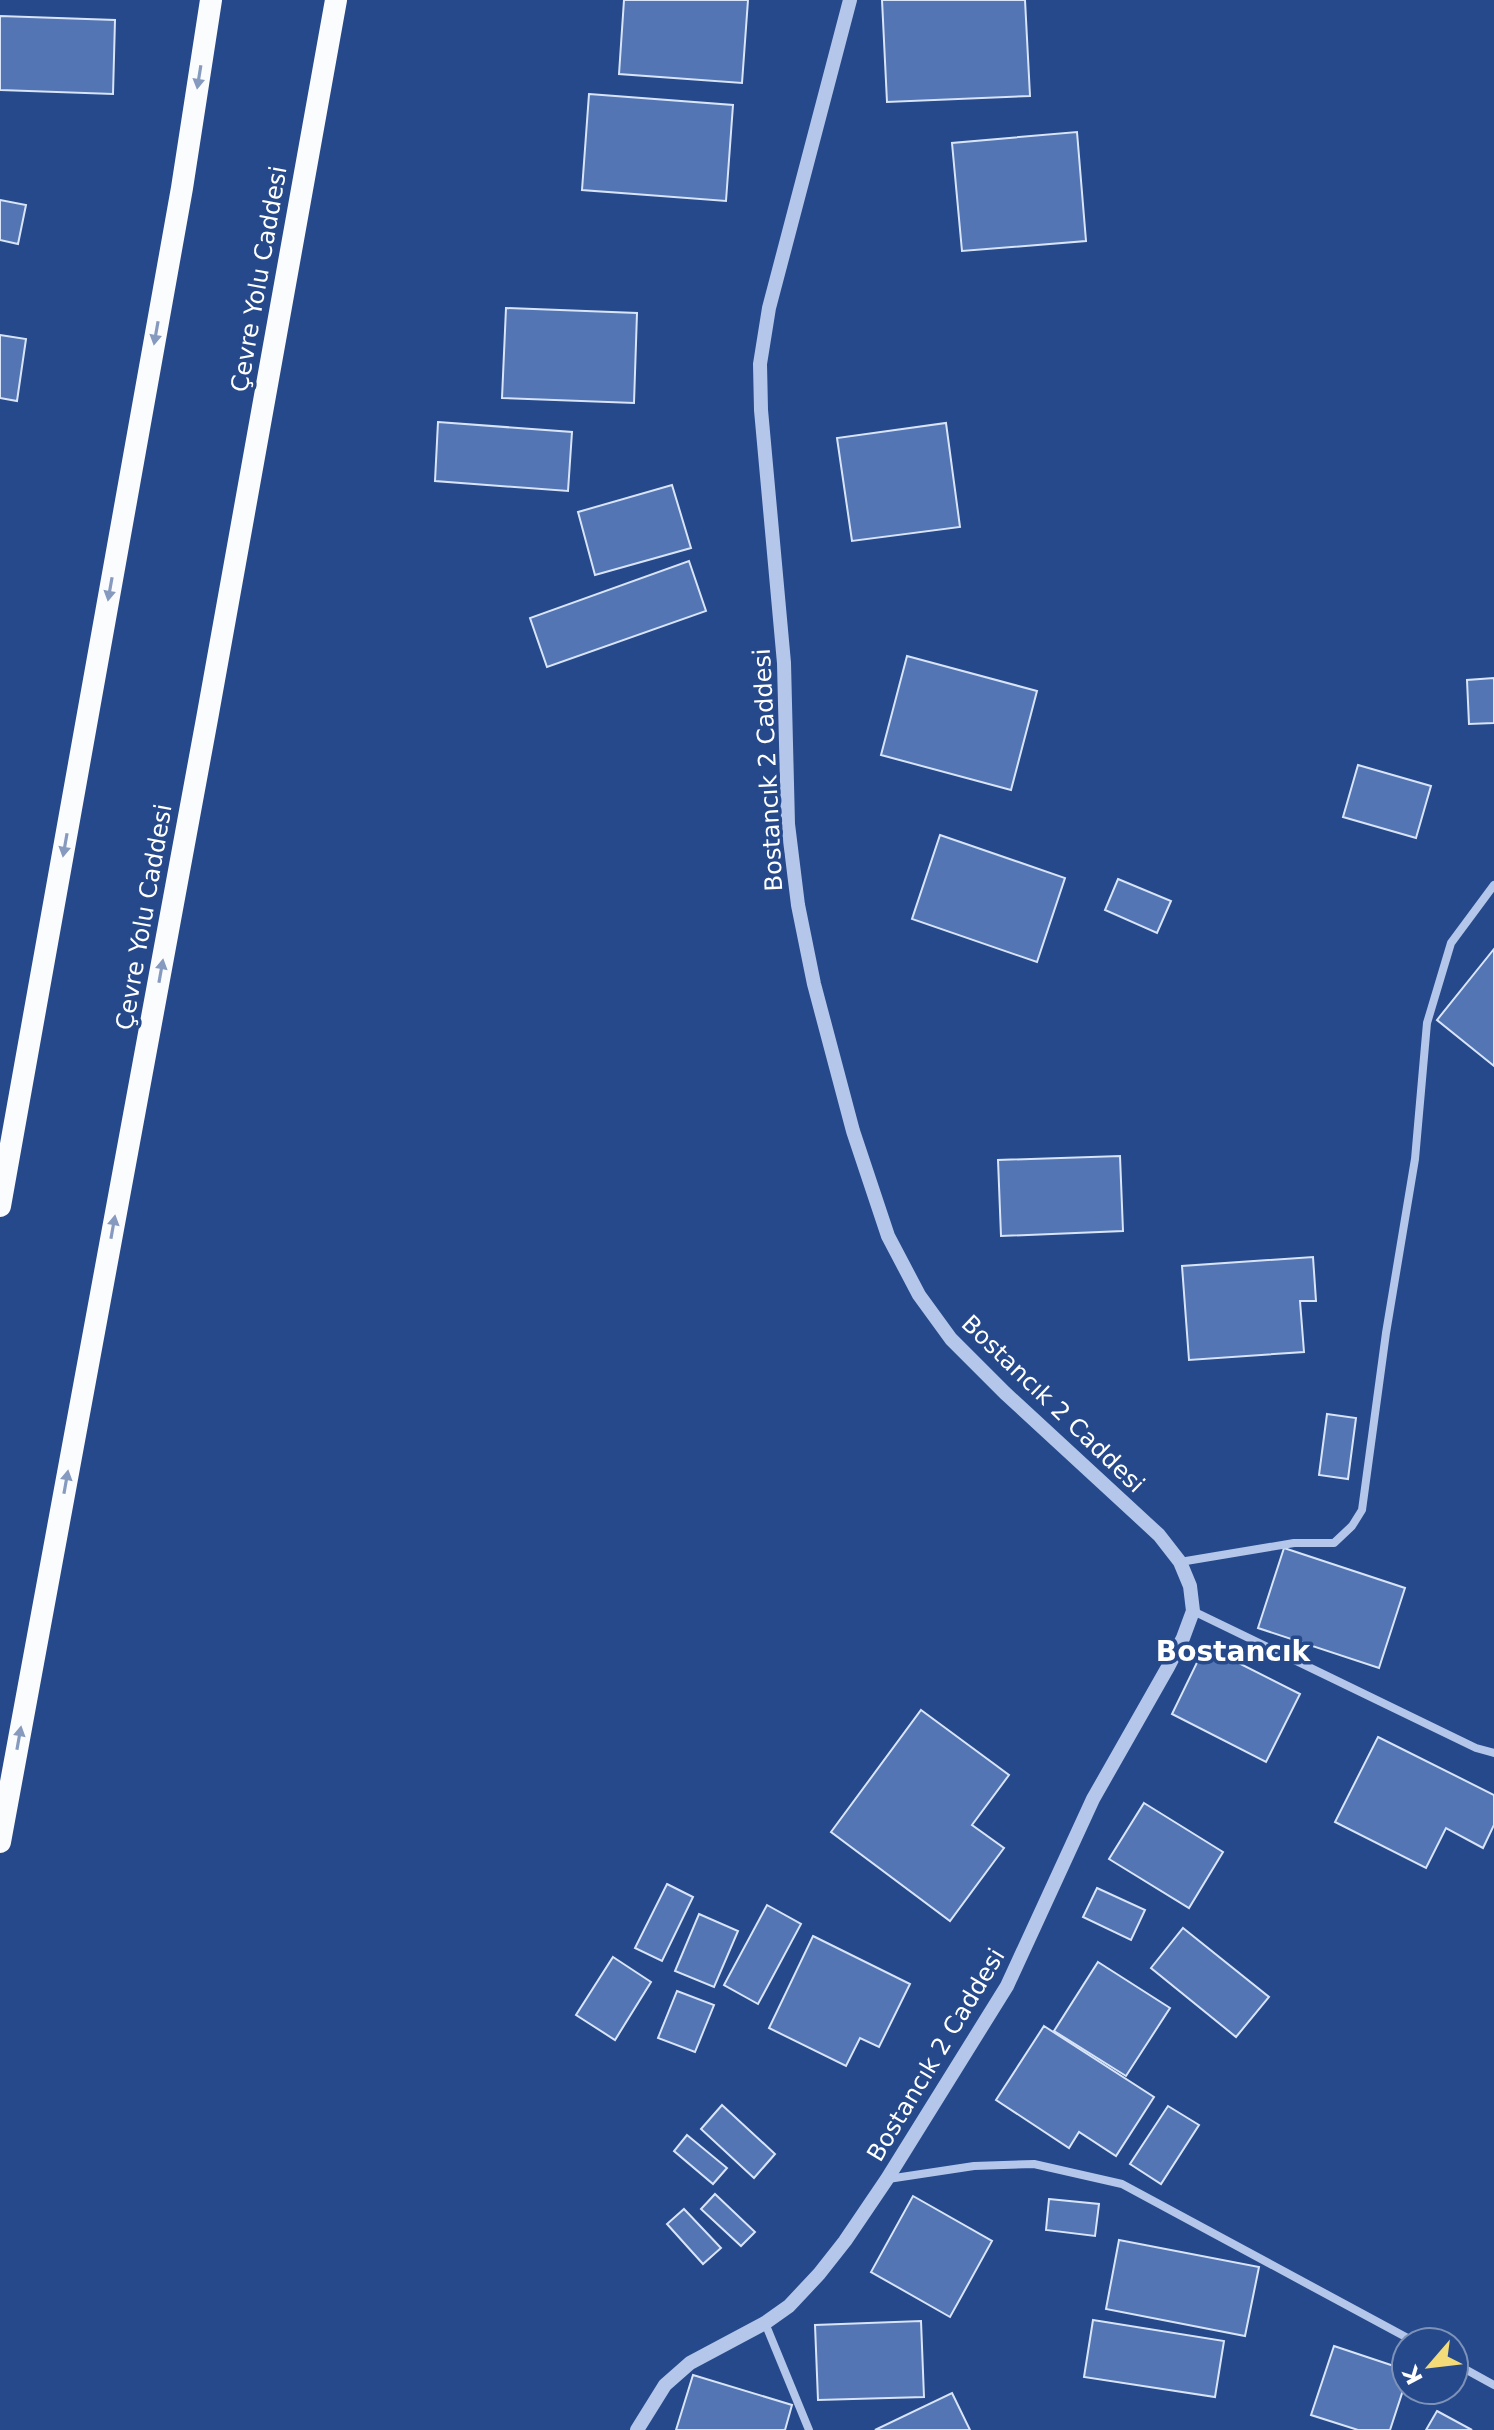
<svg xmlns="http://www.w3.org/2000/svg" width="1494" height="2430" font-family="'DejaVu Sans',sans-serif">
	<rect width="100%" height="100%" fill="#26498b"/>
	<g fill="#5375b3" stroke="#d8e4f8" stroke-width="2">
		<polygon points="624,0 748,0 742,83 619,74"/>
		<polygon points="882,0 1025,0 1030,96 887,102"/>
		<polygon points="0,16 115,20 113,94 0,90"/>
		<polygon points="589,94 733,105 726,201 582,190"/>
		<polygon points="1077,132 1086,241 962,251 952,143"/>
		<polygon points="0,200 26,205 18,244 0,240"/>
		<polygon points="506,308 637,313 634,403 502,398"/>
		<polygon points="0,335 26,339 17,401 0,398"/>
		<polygon points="438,422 572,432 568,491 435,481"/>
		<polygon points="946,423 960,527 852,541 837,438"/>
		<polygon points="672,485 691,548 595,575 578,512"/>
		<polygon points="689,561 706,611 547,667 530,618"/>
		<polygon points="907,656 1037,691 1011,790 881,755"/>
		<polygon points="1494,678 1494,723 1469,724 1467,680"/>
		<polygon points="1358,765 1431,786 1416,838 1343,817"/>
		<polygon points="940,835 1065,878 1037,962 912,919"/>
		<polygon points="1118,879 1171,901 1157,933 1105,910"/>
		<polygon points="1494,949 1494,1066 1437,1020"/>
		<polygon points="1120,1156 1123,1231 1001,1236 998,1160"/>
		<polygon points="1313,1257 1316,1301 1300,1301 1304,1352 1189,1360 1182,1266"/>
		<polygon points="1327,1414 1356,1418 1348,1479 1319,1475"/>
		<polygon points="1284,1548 1405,1588 1379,1668 1258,1628"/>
		<polygon points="1205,1646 1300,1694 1266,1762 1172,1714"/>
		<polygon points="921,1710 1009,1775 972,1825 1004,1848 950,1921 831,1832"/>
		<polygon points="1378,1737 1494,1795 1494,1825 1483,1848 1446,1828 1426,1868 1335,1822"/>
		<polygon points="1144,1803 1223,1852 1189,1908 1109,1859"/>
		<polygon points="667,1884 693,1897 662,1961 635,1948"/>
		<polygon points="1097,1888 1145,1910 1131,1940 1083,1917"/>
		<polygon points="767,1905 801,1924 758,2004 724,1985"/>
		<polygon points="699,1914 738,1931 714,1987 675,1971"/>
		<polygon points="1183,1928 1269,1997 1236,2037 1151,1968"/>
		<polygon points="813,1936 910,1984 879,2047 860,2038 846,2066 769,2028"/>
		<polygon points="613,1957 651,1982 615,2040 576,2015"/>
		<polygon points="1098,1962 1170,2008 1126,2076 1054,2031"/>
		<polygon points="677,1991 714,2005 695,2052 658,2038"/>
		<polygon points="1044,2026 1154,2097 1116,2156 1079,2132 1069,2148 996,2100"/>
		<polygon points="722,2105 775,2154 754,2178 701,2129"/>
		<polygon points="1168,2106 1199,2125 1161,2184 1130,2164"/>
		<polygon points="687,2135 727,2168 713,2184 674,2151"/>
		<polygon points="715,2194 755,2232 741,2246 701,2209"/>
		<polygon points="913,2196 992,2241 950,2317 871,2272"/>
		<polygon points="1049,2199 1099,2204 1095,2236 1046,2230"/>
		<polygon points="684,2209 721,2248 703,2264 667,2224"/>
		<polygon points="1119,2240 1259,2267 1245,2336 1106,2309"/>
		<polygon points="1093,2320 1224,2341 1215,2397 1084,2377"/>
		<polygon points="921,2321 924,2397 818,2400 815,2325"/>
		<polygon points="1334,2346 1406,2370 1406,2381 1390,2430 1358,2430 1311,2415"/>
		<polygon points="693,2375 792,2405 785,2430 676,2430"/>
		<polygon points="952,2393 970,2430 875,2430"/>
		<polygon points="1437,2411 1472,2430 1426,2430"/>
	</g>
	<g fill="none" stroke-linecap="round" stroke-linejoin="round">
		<g stroke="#b4c7ea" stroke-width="8">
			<polyline points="1180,1562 1294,1543 1334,1543 1352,1526 1362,1510 1386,1333 1415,1159 1427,1023 1451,943 1494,885"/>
			<polyline points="1193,1611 1476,1748 1494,1753"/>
			<polyline points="888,2179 974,2166 1034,2164 1122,2184 1415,2342"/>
			<polyline points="765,2323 809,2430"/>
			<polyline points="1454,2363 1494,2385"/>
		</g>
		<polyline stroke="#b4c7ea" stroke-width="14" points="637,2430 665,2385 690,2363 765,2323 789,2306 819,2274 845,2241 887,2179 1007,1986 1093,1799 1168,1667 1183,1638 1193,1611 1190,1586 1180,1562 1159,1535 1005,1393 951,1339 919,1295 888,1236 853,1131 814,984 798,905 788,824 784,663 761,410 760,364 769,308 850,0"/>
		<g stroke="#fbfcfe" stroke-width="22">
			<polyline points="0,1206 182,188 211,0"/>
			<polyline points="0,1842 207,719 336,0"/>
		</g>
	</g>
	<defs><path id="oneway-solid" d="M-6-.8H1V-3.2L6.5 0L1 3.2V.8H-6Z" transform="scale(2)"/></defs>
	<g fill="#869abf">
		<use href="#oneway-solid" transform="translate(199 77) rotate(99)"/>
		<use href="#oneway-solid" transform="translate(156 333) rotate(100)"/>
		<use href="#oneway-solid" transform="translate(110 589) rotate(100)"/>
		<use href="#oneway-solid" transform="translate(65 845) rotate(100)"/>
		<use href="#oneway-solid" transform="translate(161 971) rotate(-80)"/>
		<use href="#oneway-solid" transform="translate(113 1227) rotate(-80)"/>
		<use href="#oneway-solid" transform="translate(66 1482) rotate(-80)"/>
		<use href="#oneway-solid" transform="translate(19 1738) rotate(-80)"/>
	</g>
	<g text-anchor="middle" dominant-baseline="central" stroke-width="7" stroke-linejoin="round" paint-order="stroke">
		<g font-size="24" fill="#fff" stroke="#26498b">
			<text transform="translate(259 279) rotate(-80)">Çevre Yolu Caddesi</text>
			<text transform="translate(768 770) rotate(-93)">Bostancık 2 Caddesi</text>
			<text transform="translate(144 917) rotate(-80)">Çevre Yolu Caddesi</text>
			<text transform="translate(1053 1404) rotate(44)">Bostancık 2 Caddesi</text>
			<text transform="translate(936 2055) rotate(-59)">Bostancık 2 Caddesi</text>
		</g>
		<g font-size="28" font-weight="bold" fill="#fff" stroke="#26498b">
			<text x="1233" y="1651">Bostancık</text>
		</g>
	</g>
	<g transform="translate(1430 2366) rotate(242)"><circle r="38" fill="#26498b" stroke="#7d92b9" stroke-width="2"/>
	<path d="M0-6L14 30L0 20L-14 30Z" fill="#f3db79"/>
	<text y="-12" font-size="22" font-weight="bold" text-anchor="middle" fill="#ffffff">K</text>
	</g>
</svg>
